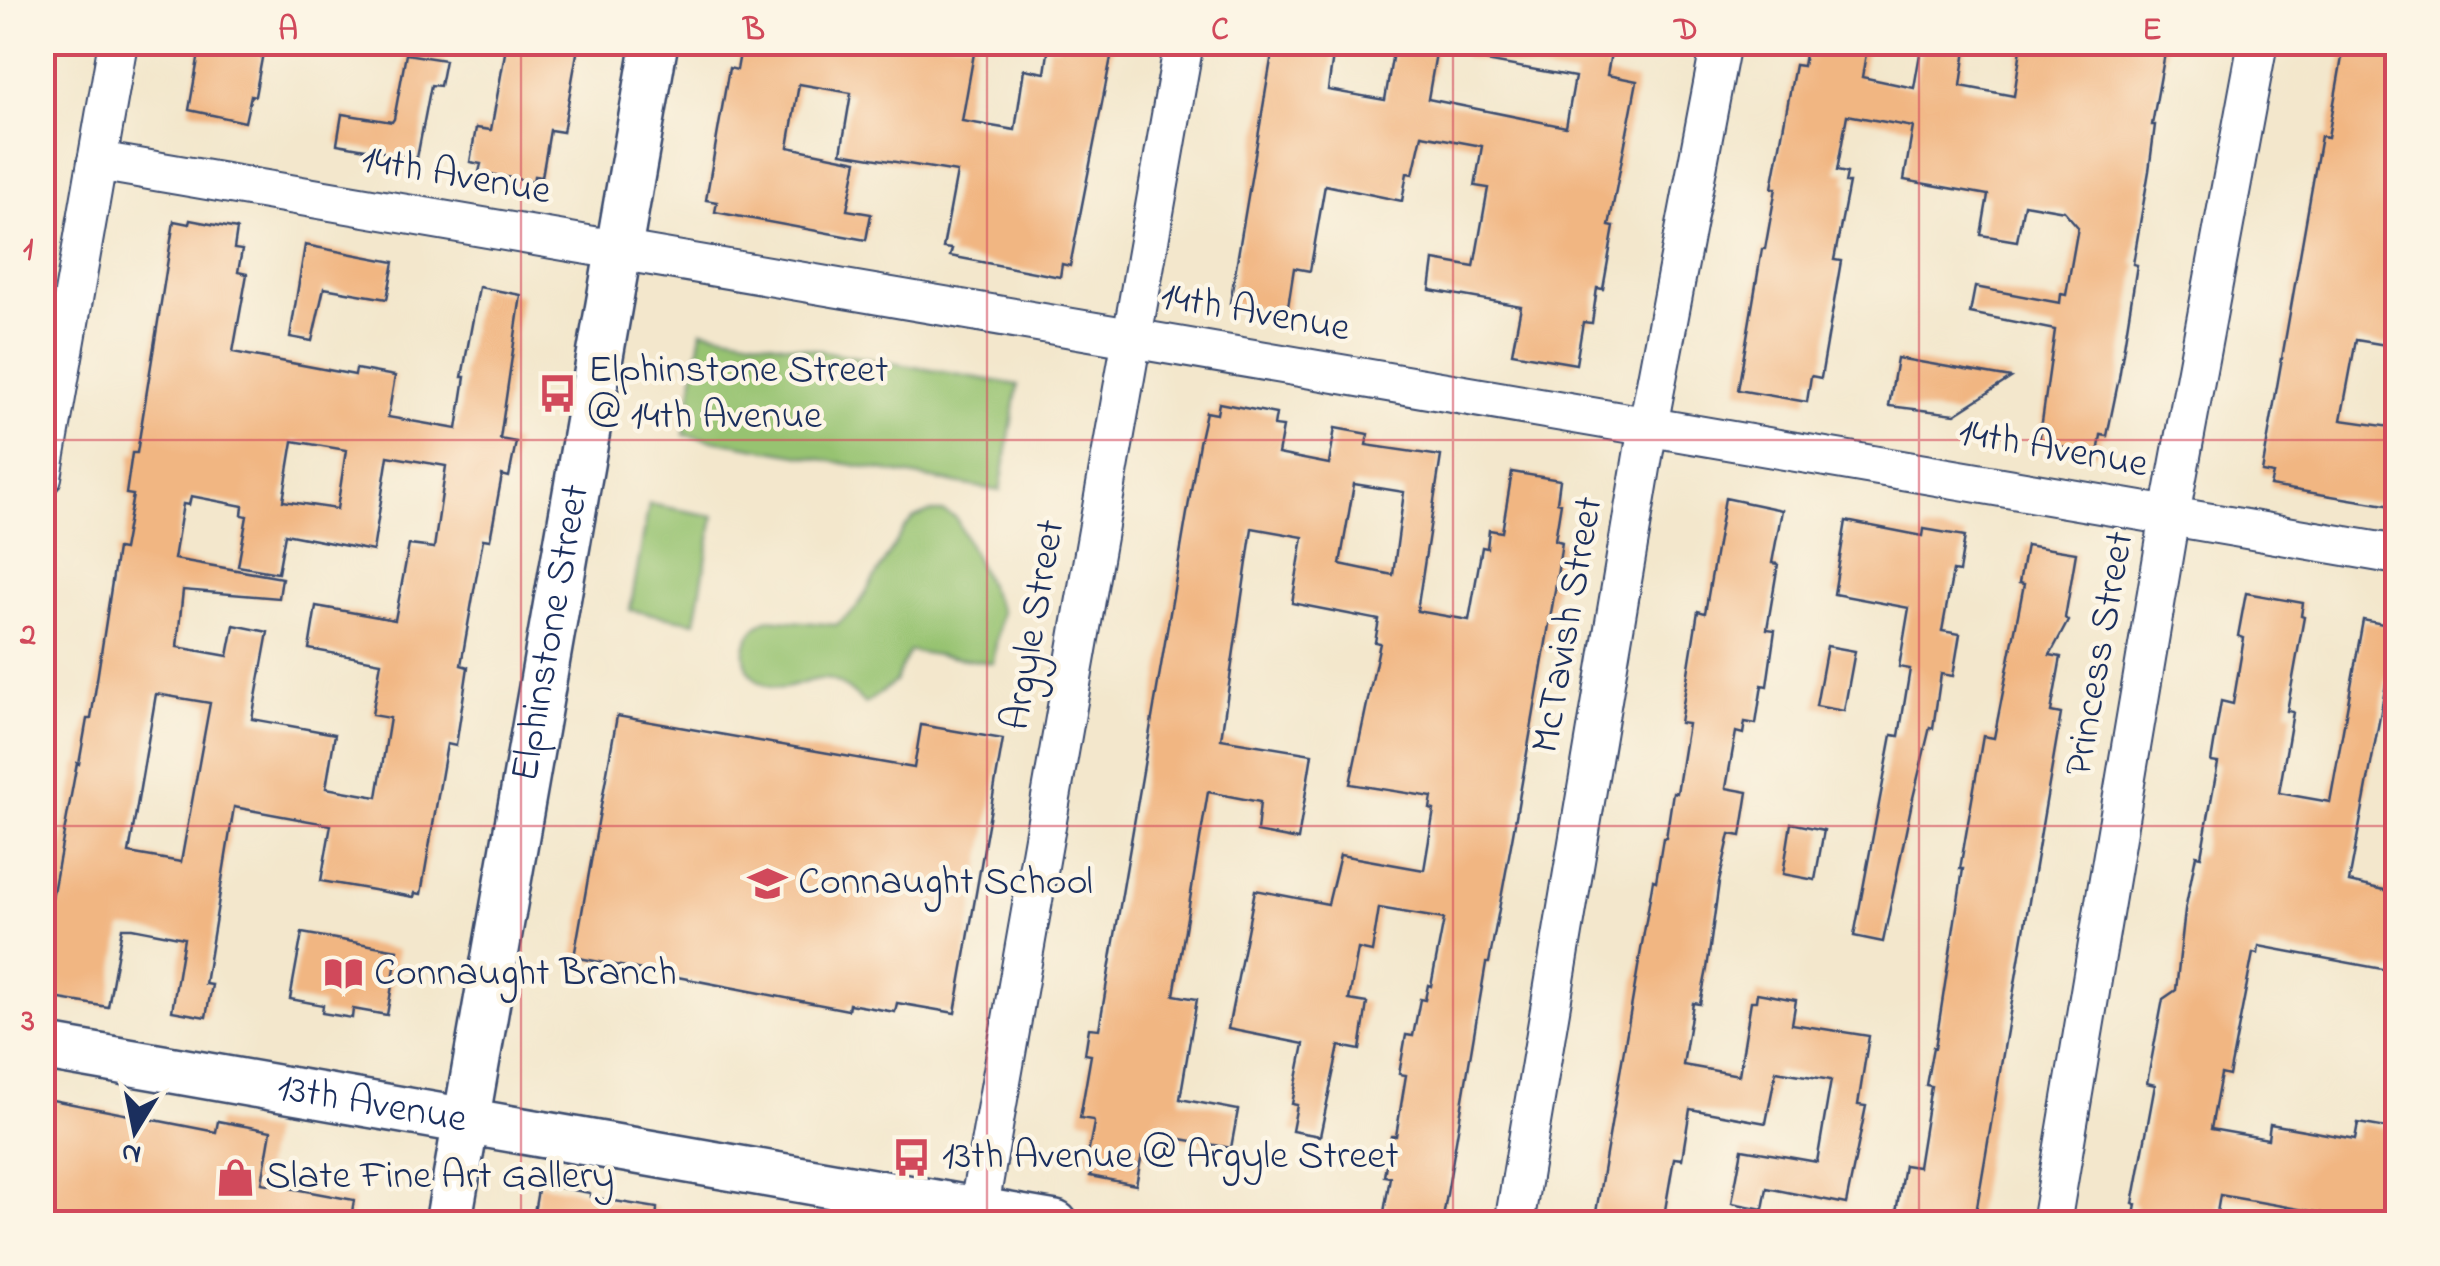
<svg xmlns="http://www.w3.org/2000/svg" width="2440" height="1266" font-family="'Indie Flower',sans-serif">
	<rect width="100%" height="100%" fill="#fcf5e5"/>
	<filter id="ink" filterUnits="userSpaceOnUse"><feTurbulence type="fractalNoise" baseFrequency=".01" numOctaves="2"/><feDisplacementMap in="SourceGraphic" scale="20" xChannelSelector="R" yChannelSelector="G"/><feConvolveMatrix kernelMatrix="1 2 1 2 8 2 1 2 1" color-interpolation-filters="sRGB"/></filter>
	<filter id="wash" filterUnits="userSpaceOnUse"><feTurbulence type="fractalNoise" baseFrequency=".0048" numOctaves="4" result="noise"/><feDisplacementMap in="SourceGraphic" scale="40" xChannelSelector="R" yChannelSelector="G"/><feGaussianBlur stdDeviation="2.25" result="paint"/><feColorMatrix in="noise" values="0 0 0 0 0 0 0 0 0 0 0 0 0 0 0 0 0 1.4 0 .05"/><feComposite in="paint" operator="in"/></filter>
	<g filter="url(#wash)">
		<rect width="100%" height="100%" fill="#f3e7cc"/>
		<g fill="#97c371" stroke="#597968" stroke-width="2.5">
			<polygon points="702,330 1018,385 1000,491 684,435"/>
			<polygon points="649,504 714,516 695,622 630,610"/>
			<path d="M 929,512 L 944,512 L 956,518 L 1001,612 L 993,663 L 909,651 L 895,682 L 865,704 C 854,694 841,681 826,679 C 804,677 787,696 765,685 C 735,670 740,631 769,619 L 836,625 L 856,609 L 904,529 L 914,518 Z"/>
		</g>
		<g id="blocks">
			<g fill="#f1b682" fill-rule="evenodd">
				<polygon points="201,42 265,42 255,96 251,95 245,122 189,110"/>
				<polygon points="507,42 579,42 563,132 550,130 542,177 534,176 533,182 479,172 481,164 470,162 476,128 491,130"/>
				<polygon points="742,42 976,42 962,121 1015,130 1024,69 1045,73 1049,46 1058,48 1059,42 1114,42 1070,266 1062,264 1060,277 950,256 952,249 943,248 957,172 841,153 851,93 799,84 788,147 857,161 847,210 871,214 866,240 715,212 717,202 706,200 729,68 737,70"/>
				<polygon points="1274,42 1335,42 1328,90 1385,100 1394,46 1436,53 1428,99 1566,127 1575,77 1464,57 1466,42 1540,42 1578,49 1579,42 1613,42 1607,75 1637,81 1609,226 1614,227 1603,289 1597,288 1592,323 1583,322 1576,364 1512,353 1521,306 1430,290 1434,260 1474,267 1488,188 1475,186 1482,146 1422,135 1413,174 1407,173 1402,201 1325,185 1310,271 1294,268 1287,313 1230,303"/>
				<polygon points="1807,42 1868,42 1862,77 1914,88 1922,42 1967,42 1961,86 2014,96 2022,42 2167,42 2152,125 2155,125 2149,171 2133,264 2137,265 2119,378 2107,436 2101,435 2098,454 2039,443 2055,330 1970,313 1975,287 2060,303 2061,294 2066,295 2078,227 2064,211 2024,204 2017,241 1981,235 1988,195 1904,180 1913,127 1847,115 1837,171 1847,173 1845,183 1849,183 1834,260 1841,261 1821,378 1811,376 1807,402 1738,390 1762,249 1765,249 1776,188 1772,188 1795,65 1803,66"/>
				<polygon points="2350,42 2398,42 2398,154 2387,209 2398,210 2398,347 2356,340 2341,420 2398,428 2398,507 2270,486 2273,474 2262,472 2321,136 2328,137 2344,46 2349,47"/>
				<polygon points="406,54 445,60 440,86 431,85 417,158 337,144 342,114 392,122 394,119"/>
				<path d="M 190,220 L 237,229 L 234,249 L 242,250 L 238,272 L 247,274 L 233,352 L 355,375 L 356,369 L 395,376 L 388,417 L 457,429 L 465,377 L 462,377 L 479,287 L 521,295 L 500,439 L 516,442 L 509,477 L 502,475 L 490,540 L 483,539 L 461,665 L 468,667 L 456,746 L 447,744 L 421,894 L 415,893 L 414,897 L 321,881 L 331,825 L 234,807 L 205,984 L 212,985 L 206,1017 L 172,1011 L 184,938 L 132,928 L 122,928 L 108,1007 L 42,996 L 42,952 L 77,763 L 79,764 L 87,719 L 91,719 L 117,549 L 123,550 L 133,495 L 126,494 L 132,453 L 137,453 L 174,221 L 189,224 ZM 293,441 L 346,450 L 337,509 L 283,501 ZM 388,456 L 446,466 L 434,548 L 409,545 L 395,620 L 316,606 L 309,649 L 381,662 L 372,715 L 390,718 L 377,797 L 326,788 L 335,734 L 252,719 L 268,632 L 234,625 L 228,656 L 177,647 L 183,590 L 279,598 L 282,578 L 174,559 L 183,504 L 189,505 L 191,496 L 243,506 L 242,515 L 247,516 L 238,566 L 278,573 L 285,534 L 373,551 ZM 156,694 L 210,703 L 181,862 L 129,853 Z"/>
				<polygon points="305,245 394,262 387,299 324,288 312,341 290,337"/>
				<polygon points="1897,358 2011,378 1955,414 1889,406"/>
				<path d="M 1219,403 L 1276,414 L 1274,426 L 1283,427 L 1278,454 L 1329,464 L 1335,428 L 1368,434 L 1366,445 L 1441,456 L 1417,611 L 1469,620 L 1482,547 L 1487,548 L 1489,530 L 1502,532 L 1512,472 L 1560,480 L 1557,502 L 1561,503 L 1555,540 L 1562,542 L 1555,590 L 1513,834 L 1489,963 L 1486,963 L 1442,1224 L 1382,1224 L 1390,1177 L 1384,1176 L 1391,1136 L 1396,1136 L 1406,1075 L 1399,1074 L 1406,1035 L 1413,1036 L 1420,999 L 1425,1000 L 1428,985 L 1431,986 L 1444,919 L 1379,908 L 1372,952 L 1358,949 L 1349,1000 L 1367,1003 L 1360,1050 L 1339,1046 L 1320,1136 L 1292,1131 L 1297,1105 L 1292,1104 L 1304,1044 L 1228,1029 L 1255,890 L 1328,904 L 1340,855 L 1424,870 L 1434,810 L 1430,809 L 1432,797 L 1350,784 L 1380,643 L 1375,642 L 1379,620 L 1292,603 L 1303,537 L 1252,528 L 1221,739 L 1312,754 L 1298,840 L 1257,832 L 1260,802 L 1208,792 L 1174,995 L 1197,999 L 1180,1099 L 1238,1110 L 1231,1148 L 1159,1135 L 1156,1157 L 1142,1154 L 1136,1185 L 1090,1176 L 1093,1160 L 1087,1159 L 1094,1123 L 1093,1120 L 1080,1118 L 1091,1055 L 1085,1054 L 1089,1028 L 1099,1029 L 1199,443 L 1206,412 L 1217,414 ZM 1354,484 L 1404,492 L 1393,575 L 1340,564 Z"/>
				<polygon points="1725,498 1782,510 1772,563 1778,564 1767,629 1775,630 1767,686 1762,685 1756,724 1745,722 1743,734 1736,732 1726,788 1748,792 1741,836 1730,834 1719,882 1707,969 1700,1004 1693,1003 1683,1065 1739,1075 1751,1001 1756,1001 1757,993 1796,1000 1792,1024 1869,1036 1858,1105 1866,1106 1846,1204 1767,1188 1763,1209 1732,1203 1742,1149 1817,1162 1831,1080 1776,1071 1766,1123 1690,1109 1682,1159 1674,1158 1664,1216 1656,1214 1655,1224 1594,1224 1653,880 1656,881 1663,838 1666,838 1673,792 1677,793 1688,724 1680,723 1698,611 1705,613"/>
				<polygon points="1846,521 1923,536 1924,529 1965,536 1959,572 1953,571 1942,631 1960,634 1953,676 1941,674 1933,728 1930,727 1912,802 1883,942 1854,936 1892,735 1899,736 1910,669 1899,667 1909,608 1834,594"/>
				<polygon points="2026,545 2076,553 2065,618 2068,621 2050,655 2061,657 2051,712 2061,714 1974,1224 1894,1224 1904,1165 1918,1167 1931,1086 1926,1085 1933,1047 1935,1048 1963,869 1960,869 1983,736 1994,738 2024,584 2019,583"/>
				<polygon points="2246,593 2303,603 2301,616 2304,617 2287,711 2293,712 2279,793 2330,802 2363,620 2398,627 2398,670 2389,668 2349,882 2398,893 2398,972 2259,946 2258,954 2253,953 2229,1076 2221,1074 2211,1129 2268,1139 2270,1124 2355,1139 2358,1123 2398,1130 2388,1197 2397,1199 2393,1224 2348,1224 2349,1218 2220,1195 2215,1224 2181,1224 2134,1215 2136,1205 2133,1204 2155,1085 2147,1083 2163,999 2176,990 2185,910 2196,855 2201,856 2218,763 2211,762 2221,701 2233,704 2244,638 2238,636"/>
				<polygon points="1827,646 1855,651 1844,711 1816,706"/>
				<polygon points="617,716 914,768 921,725 1003,739 955,1013 897,1003 895,1012 849,1004 848,1010 574,957"/>
				<polygon points="1791,823 1824,830 1815,880 1783,874"/>
				<polygon points="302,933 398,950 387,1015 353,1009 352,1018 322,1013 323,1005 290,999"/>
				<polygon points="42,1098 216,1132 218,1121 271,1131 262,1183 354,1200 350,1224 42,1224"/>
				<polygon points="539,1184 590,1193 590,1197 657,1208 656,1224 532,1224"/>
			</g>
		</g>
	</g>
	<g filter="url(#ink)">
		<use href="#blocks" fill-opacity="0" stroke="#3b4b6e" stroke-width="2.5"/>
		<g fill="none" stroke-linecap="round" stroke-linejoin="round">
			<defs>
				<g id="minor">
					<polyline points="97,161 2398,555"/>
					<polyline points="42,477 118,42"/>
					<polyline points="976,1224 1184,42"/>
					<polyline points="1514,1224 1648,426 1721,42"/>
					<polyline points="2051,1224 2170,515 2258,42"/>
				</g>
				<g id="tertiary">
					<path id="s1" d="M 42,1047 L 1055,1224"/>
					<path id="s2" d="M 448,1224 L 655,42"/>
				</g>
			</defs>
			<use href="#minor" stroke="#3b4b6e" stroke-width="42"/>
			<use href="#tertiary" stroke="#3b4b6e" stroke-width="50"/>
			<use href="#minor" stroke="#fff" stroke-width="38"/>
			<use href="#tertiary" stroke="#fff" stroke-width="45"/>
		</g>
	</g>
	<path fill="none" stroke="#d1495b" stroke-width="2.5" stroke-opacity="0.55" d="M 521,42 L 521,1224M 987,42 L 987,1224M 1453,42 L 1453,1224M 1919,42 L 1919,1224M 42,440 L 2398,440M 42,826 L 2398,826"/>
	<defs>
		<symbol id="bus-bare" viewBox="-9 -9 18 18"><path d="M-5-6H5V4H4V6H2V4H-2V6H-4V4H-5ZM-3.5-4V0h7V-4ZM-3.5 1.2v1.5H-2V1.2ZM2 1.2v1.5H3.5V1.2Z" fill="#d1495b" stroke="#fcf5e5" stroke-width="2.5" paint-order="stroke"/></symbol>
		<symbol id="school-bare" viewBox="-9 -9 18 18"><path d="M0-5L7-2L0 1L-7-2ZM-4 1L0 2.5L4 1V4Q0 6-4 4Z" fill="#d1495b" stroke="#fcf5e5" stroke-width="2.5" paint-order="stroke"/></symbol>
		<symbol id="library-bare" viewBox="-9 -9 18 18"><path d="M-6-4Q-3-5.5-.7-3.5V5Q-3 3-6 4ZM6-4Q3-5.5 .7-3.5V5Q3 3 6 4Z" fill="#d1495b" stroke="#fcf5e5" stroke-width="2.5" paint-order="stroke"/></symbol>
		<symbol id="shop-bare" viewBox="-9 -9 18 18"><path d="M-5-2.5h2.3a2.7 3.5 0 0 1 5.4 0H5L5.5 6h-11ZM-1.5-2.5h3a1.5 2.3 0 0 0-3 0Z" fill="#d1495b" stroke="#fcf5e5" stroke-width="2.5" paint-order="stroke"/></symbol>
	</defs>
	<g fill-rule="evenodd">
		<use href="#bus-bare" x="530" y="366" width="55" height="55"/>
		<use href="#school-bare" x="740" y="856" width="55" height="55"/>
		<use href="#library-bare" x="316" y="946" width="55" height="55"/>
		<use href="#bus-bare" x="884" y="1130" width="55" height="55"/>
		<use href="#shop-bare" x="208" y="1150" width="55" height="55"/>
	</g>
	<g text-anchor="middle" dominant-baseline="central" stroke-width="9" stroke-linejoin="round" paint-order="stroke">
		<g font-size="40" fill="#1b2f5e" stroke="#fcf5e5">
			<text transform="translate(456 177) rotate(10)">14th Avenue</text>
			<text transform="translate(1255 314) rotate(10)">14th Avenue</text>
			<text transform="translate(2053 450) rotate(10)">14th Avenue</text>
			<text transform="translate(1035 625) rotate(-80)">Argyle Street</text>
			<text transform="translate(1569 625) rotate(-80)">McTavish Street</text>
			<text stroke="none"><textPath href="#s2" startOffset="600">Elphinstone Street</textPath></text>
			<text transform="translate(2101 654) rotate(-80)">Princess Street</text>
			<text stroke="none"><textPath href="#s1" startOffset="335">13th Avenue</textPath></text>
		</g>
		<g font-size="40" fill="#1b2f5e" stroke="#fcf5e5" text-anchor="start">
			<text x="588" y="371">Elphinstone Street<tspan x="588" dy="46">@ 14th Avenue</tspan></text>
			<text x="798" y="883">Connaught School</text>
			<text x="374" y="974">Connaught Branch</text>
			<text x="942" y="1157">13th Avenue @ Argyle Street</text>
			<text x="265" y="1177">Slate Fine Art Gallery</text>
		</g>
	</g>
	<rect width="2440" height="1266" fill="none" stroke="#fcf5e5" stroke-width="110"/>
	<g transform="translate(135 1131) rotate(190)" stroke="#fcf5e5" stroke-width="8" paint-order="stroke">
	<path d="M0-8L18 38L0 25L-18 38Z" fill="#1b2f5e"/>
	<text y="-15" font-size="28" font-weight="bold" text-anchor="middle" fill="#1b2f5e">N</text>
	</g>
	<rect x="55" y="55" width="2330" height="1156" fill="none" stroke="#d1495b" stroke-width="4"/>
	<g font-size="32" text-anchor="middle" font-weight="bold" fill="#d1495b">
		<text x="288" y="39">A</text>
		<text x="754" y="39">B</text>
		<text x="1220" y="39">C</text>
		<text x="1686" y="39">D</text>
		<text x="2152" y="39">E</text>
		<text x="28" y="259">1</text>
		<text x="28" y="644">2</text>
		<text x="28" y="1030">3</text>
	</g>
</svg>
